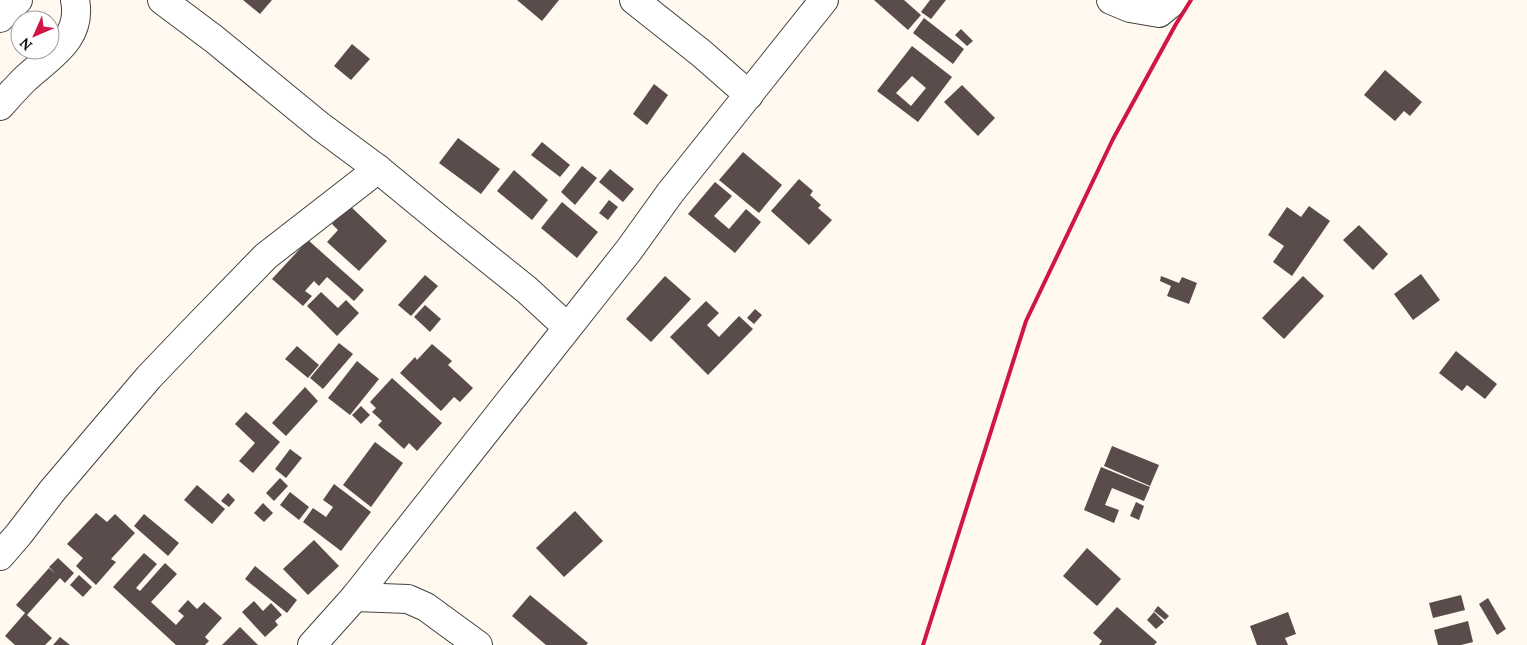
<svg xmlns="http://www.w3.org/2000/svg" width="1527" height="645" font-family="Lora,serif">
	<rect width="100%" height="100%" fill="#fff9f0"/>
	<g fill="#594c4a" fill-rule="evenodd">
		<polygon points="243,0 272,0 260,14"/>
		<polygon points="517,0 559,0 542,21"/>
		<polygon points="874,0 904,0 921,15 908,30"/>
		<polygon points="930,0 946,0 931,19 921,12"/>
		<polygon points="924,18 964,49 953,64 913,33"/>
		<polygon points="961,29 973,41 967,46 955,35"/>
		<polygon points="352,44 370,59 351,80 334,66"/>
		<path d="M 912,46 L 952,77 L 918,122 L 877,91 ZM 912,76 L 926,88 L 911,106 L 896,93 Z"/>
		<polygon points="1385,70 1422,102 1410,116 1404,111 1395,121 1364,95"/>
		<polygon points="654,84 668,95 647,125 633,114"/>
		<polygon points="962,85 995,118 978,136 944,102"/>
		<polygon points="458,138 500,169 481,194 439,163"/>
		<polygon points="542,142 570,165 560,177 531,155"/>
		<polygon points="743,152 782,185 759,213 719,180"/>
		<polygon points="582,166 597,178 575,205 561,192"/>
		<polygon points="610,169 634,189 623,202 599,182"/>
		<polygon points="514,170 548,200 532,220 497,191"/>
		<polygon points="799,179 813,191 810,195 821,205 818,208 832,220 809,245 771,211"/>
		<polygon points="715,182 732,196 714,216 729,229 746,209 761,222 735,253 688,214"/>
		<polygon points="609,200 618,207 608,220 599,213"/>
		<polygon points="562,202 598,232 577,258 541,228"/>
		<polygon points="349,205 387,241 359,271 327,242 338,230 332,224"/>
		<polygon points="1309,206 1330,221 1292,276 1273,262 1284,246 1268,235 1287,207 1301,217"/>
		<polygon points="1359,225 1388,254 1373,270 1343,240"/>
		<polygon points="308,240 364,290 354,301 327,277 319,286 314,281 305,291 312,296 303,306 272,279"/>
		<polygon points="1421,274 1440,300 1413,320 1394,294"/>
		<polygon points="425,275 438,286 411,316 398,305"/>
		<polygon points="665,276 691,299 651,342 626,319"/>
		<polygon points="1161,276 1179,283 1182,277 1197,283 1189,304 1167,296 1171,286 1160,281"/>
		<polygon points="1303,276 1324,296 1284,339 1262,318"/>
		<polygon points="321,292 338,308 346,300 359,313 337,336 307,306"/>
		<polygon points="706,301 719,313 707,325 719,337 739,316 753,329 708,375 670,337"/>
		<polygon points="425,305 441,319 430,332 414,317"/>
		<polygon points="755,309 762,315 754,324 747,318"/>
		<polygon points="339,343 353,354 323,389 310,378"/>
		<polygon points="432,344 452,361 448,365 473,388 460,402 454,397 441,411 400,373 415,357 417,360"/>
		<polygon points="297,346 319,365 308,378 285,359"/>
		<polygon points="1456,351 1497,384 1485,399 1467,385 1462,391 1439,373"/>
		<polygon points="357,361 379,379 350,415 328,398"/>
		<polygon points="392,378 442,423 417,451 409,443 404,449 378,425 382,421 372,412 376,408 370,402"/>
		<polygon points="305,387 318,401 286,436 272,423"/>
		<polygon points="361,406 370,415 361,424 352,415"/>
		<polygon points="246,412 280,442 253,473 239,461 255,443 235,424"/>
		<polygon points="375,442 403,463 371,507 343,485"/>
		<polygon points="1112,446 1159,465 1150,486 1104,466"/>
		<polygon points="290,449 302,458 286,478 275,469"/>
		<polygon points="1101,467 1150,487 1144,501 1112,488 1105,505 1119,510 1114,523 1084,510"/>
		<polygon points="280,478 288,486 274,501 266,493"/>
		<polygon points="334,484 371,512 341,551 303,522 313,508 326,517 333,507 323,500"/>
		<polygon points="197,485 225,509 212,524 184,500"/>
		<polygon points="290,492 309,507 299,520 280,505"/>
		<polygon points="228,493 235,500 229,507 221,501"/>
		<polygon points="1136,502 1144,506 1139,520 1130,516"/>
		<polygon points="263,503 273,513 264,522 254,513"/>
		<polygon points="575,511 603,541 564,577 536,548"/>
		<polygon points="96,513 107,522 115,514 135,533 111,559 116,562 96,585 76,566 83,558 67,544"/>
		<polygon points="144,514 179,543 168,556 134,526"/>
		<polygon points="314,540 339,566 308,595 283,569"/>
		<polygon points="1087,548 1121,579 1097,606 1063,576"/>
		<polygon points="144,553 157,564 136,588 140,591 165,563 177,574 151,602 176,625 184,616 178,611 188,600 197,609 204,602 222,618 205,637 209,641 205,645 176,645 113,587"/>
		<polygon points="58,558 74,573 65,583 60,578 27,615 52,638 45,645 15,645 5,636 25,613 16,605 49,568 56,574 49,567"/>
		<polygon points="255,566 297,600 287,613 245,579"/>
		<polygon points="79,575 92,587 83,597 70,585"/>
		<polygon points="530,595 588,643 586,645 546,645 512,616"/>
		<polygon points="1461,595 1465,610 1433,618 1429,603"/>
		<polygon points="1488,598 1506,629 1497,635 1479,604"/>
		<polygon points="254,601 263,611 271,603 282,615 275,621 278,625 265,637 242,612"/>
		<polygon points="1158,606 1169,616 1165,620 1154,611"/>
		<polygon points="1117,607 1157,642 1154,645 1099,645 1102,641 1093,633"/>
		<polygon points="1154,612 1164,622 1156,629 1147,620"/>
		<polygon points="1288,612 1296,634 1285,638 1288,645 1257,645 1250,626"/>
		<polygon points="1468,621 1473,642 1461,645 1438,645 1434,630"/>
		<polygon points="240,627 258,645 222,645"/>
		<polygon points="60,637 70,645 53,645"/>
	</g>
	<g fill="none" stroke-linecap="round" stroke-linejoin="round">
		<defs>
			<g id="minor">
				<polyline points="162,0 214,39 320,126 378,169 440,220 527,290 567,327"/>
				<polyline points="634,0 701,53 749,95"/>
				<polyline points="1111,0 1130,8 1159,13 1175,0"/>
				<polyline points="0,18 18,0"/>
				<path d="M 0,106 C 8,97 16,88 24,80 C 48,57 83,40 75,0"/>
				<polyline points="0,556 19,534 52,491 108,425 149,377 192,332 266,256 378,169"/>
				<polyline points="355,597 408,599 426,607 478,645"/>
				<polyline points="312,645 355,597 629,250 670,193 824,0"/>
			</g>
		</defs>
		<use href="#minor" stroke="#424242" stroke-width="30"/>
		<use href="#minor" stroke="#fff" stroke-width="28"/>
		<polyline stroke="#cf1644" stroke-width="4" points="923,645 1026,321 1113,139 1176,24 1191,0"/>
	</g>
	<g transform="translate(35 35) rotate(225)"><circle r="24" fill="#ffffff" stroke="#9f9f9f"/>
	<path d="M0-4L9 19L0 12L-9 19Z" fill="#cf1644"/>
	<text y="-8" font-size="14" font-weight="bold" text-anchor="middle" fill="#0f0f0f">N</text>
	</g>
</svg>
